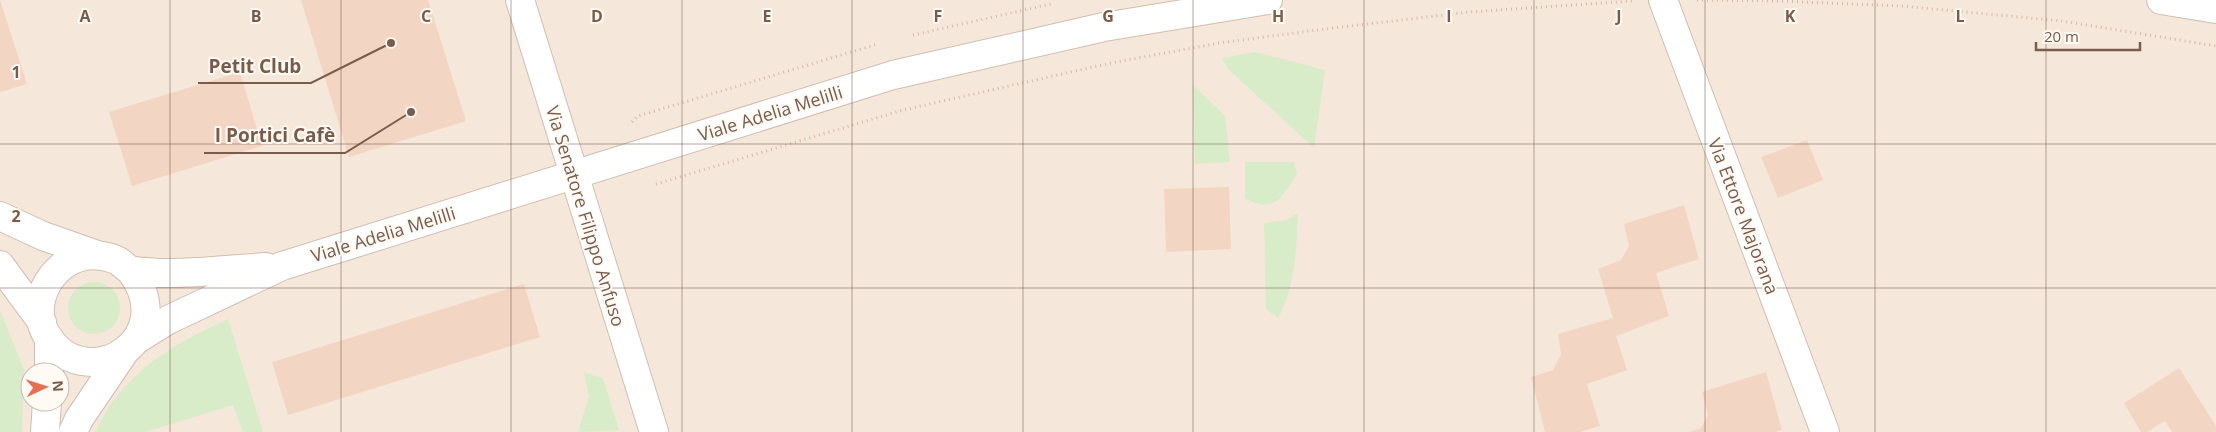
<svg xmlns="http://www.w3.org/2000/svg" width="2216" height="432" font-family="'Open Sans',sans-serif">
	<rect width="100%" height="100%" fill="#fdf6ec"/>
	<path fill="#f5e8da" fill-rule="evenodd" d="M 0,0 L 2216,0 L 2216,432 L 0,432 ZM 30,372 L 60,372 L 60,402 L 30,402 Z"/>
	<g fill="#d8ecc9">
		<polygon points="1255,52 1325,70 1314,148 1228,69 1222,58"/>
		<polygon points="1192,84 1225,116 1230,162 1195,164"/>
		<path d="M 1245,162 L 1294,162 L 1297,174 C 1282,197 1274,215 1245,198 Z"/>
		<path d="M 1298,213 C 1296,248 1296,286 1278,318 L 1266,309 L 1264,223 L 1286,220 Z"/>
		<circle cx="94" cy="308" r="26"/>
		<polygon points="0,310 24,370 22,432 0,432"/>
		<path d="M 228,319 L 263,432 L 243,432 L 233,405 L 146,432 L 95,432 C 124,372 170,346 228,319 Z"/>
		<polygon points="584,372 603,378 619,430 578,432 589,396"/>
	</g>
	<g fill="#f3d5c3">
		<polygon points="0,0 27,84 0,92"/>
		<polygon points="301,0 428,0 466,121 349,157"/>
		<polygon points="240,72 262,146 132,186 109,112"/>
		<polygon points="1807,140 1823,180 1778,198 1761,157"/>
		<polygon points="1229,187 1231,249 1166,252 1164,189"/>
		<polygon points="1684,205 1699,259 1656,273 1669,316 1616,336 1627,370 1587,384 1600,426 1580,432 1545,432 1531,377 1553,370 1561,354 1558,334 1613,318 1598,269 1621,260 1629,246 1624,224"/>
		<polygon points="524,284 540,337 288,415 272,362"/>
		<polygon points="2179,368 2216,426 2216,432 2172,432 2165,421 2147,432 2141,432 2124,403"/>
		<polygon points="1766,372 1782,430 1775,432 1690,432 1701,428 1708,415 1702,392"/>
	</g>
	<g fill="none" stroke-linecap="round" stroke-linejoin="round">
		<defs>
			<g id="minor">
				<polyline points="520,0 654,432"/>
				<polyline points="1663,0 1825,432"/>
				<polyline points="49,338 49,372"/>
				<polyline points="45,432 47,402"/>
				<polyline points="73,432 79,419 125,351"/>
			</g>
			<g id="tertiary">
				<polyline points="2161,0 2216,9"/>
				<polyline points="0,216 43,236 97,255"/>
				<polyline points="0,265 42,322"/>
				<path d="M 130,270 C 182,337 90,396 49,339 C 27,307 48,264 84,256 C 94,254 109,256 118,261 C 122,263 126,268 130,270 C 138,272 151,272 160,273 C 195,274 232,269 266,267"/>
				<polyline points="136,340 168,320 282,266 893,75 1104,27 1268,0"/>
			</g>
		</defs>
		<use href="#minor" stroke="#d1beb0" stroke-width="30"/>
		<use href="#tertiary" stroke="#d1beb0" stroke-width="30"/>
		<g stroke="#d9b8a5" stroke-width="3" stroke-dasharray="1 4" stroke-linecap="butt">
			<polyline points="1697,0 1778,1 1901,6 2062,21 2216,46"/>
			<polyline points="913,35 1051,4"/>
			<polyline points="632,122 638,116 878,44"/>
			<polyline points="656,184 903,110 1111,63 1219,43 1325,29 1469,12 1632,1"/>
		</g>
		<use href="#minor" stroke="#fff" stroke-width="28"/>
		<use href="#tertiary" stroke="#fff" stroke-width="28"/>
	</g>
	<path fill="none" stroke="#7a5c4d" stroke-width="1" stroke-opacity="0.55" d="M 170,0 L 170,432M 341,0 L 341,432M 511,0 L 511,432M 682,0 L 682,432M 852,0 L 852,432M 1023,0 L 1023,432M 1193,0 L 1193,432M 1364,0 L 1364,432M 1534,0 L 1534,432M 1705,0 L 1705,432M 1875,0 L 1875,432M 2046,0 L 2046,432M 0,144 L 2216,144M 0,288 L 2216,288"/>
	<g text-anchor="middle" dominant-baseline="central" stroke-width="4" stroke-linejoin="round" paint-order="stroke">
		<g font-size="18" fill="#7a5c4d" stroke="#fffaf3">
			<text transform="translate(770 113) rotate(-17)">Viale Adelia Melilli</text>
			<text transform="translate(586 216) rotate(73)">Via Senatore Filippo Anfuso</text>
			<text transform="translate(1744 216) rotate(69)">Via Ettore Majorana</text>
			<text transform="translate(383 234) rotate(-17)">Viale Adelia Melilli</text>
		</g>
	</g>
	<g font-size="16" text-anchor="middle" font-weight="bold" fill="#7a5c4d" stroke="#fffaf3" stroke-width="4" stroke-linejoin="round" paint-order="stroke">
		<text x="85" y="22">A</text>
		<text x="256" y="22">B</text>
		<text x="426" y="22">C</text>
		<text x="597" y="22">D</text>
		<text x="767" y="22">E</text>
		<text x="938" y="22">F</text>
		<text x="1108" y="22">G</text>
		<text x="1278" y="22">H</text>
		<text x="1449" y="22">I</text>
		<text x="1619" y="22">J</text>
		<text x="1790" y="22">K</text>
		<text x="1960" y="22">L</text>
		<text x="16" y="78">1</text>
		<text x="16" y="222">2</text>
	</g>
	<path fill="none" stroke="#7a5c4d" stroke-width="2" d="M391 43L311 83H198M411 112L345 153H204"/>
	<g fill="#7a5c4d" stroke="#fffaf3" stroke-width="2">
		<circle cx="391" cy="43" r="5"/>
		<circle cx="411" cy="112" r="5"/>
	</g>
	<g font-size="19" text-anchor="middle" font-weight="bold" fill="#7a5c4d" stroke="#fffaf3" stroke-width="4" stroke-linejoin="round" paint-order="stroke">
		<text x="255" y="73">Petit Club</text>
		<text x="275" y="142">I Portici Cafè</text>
	</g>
	<g transform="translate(45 387) rotate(86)"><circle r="24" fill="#fffaf3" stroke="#cabbb1"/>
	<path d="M0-4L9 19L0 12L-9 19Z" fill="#e76f51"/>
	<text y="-8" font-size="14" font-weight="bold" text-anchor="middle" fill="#7a5c4d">N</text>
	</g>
	<path d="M2036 42v8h104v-8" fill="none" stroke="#7a5c4d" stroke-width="2.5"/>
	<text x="2044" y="42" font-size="15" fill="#7a5c4d" stroke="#fffaf3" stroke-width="4" paint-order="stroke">20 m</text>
</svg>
